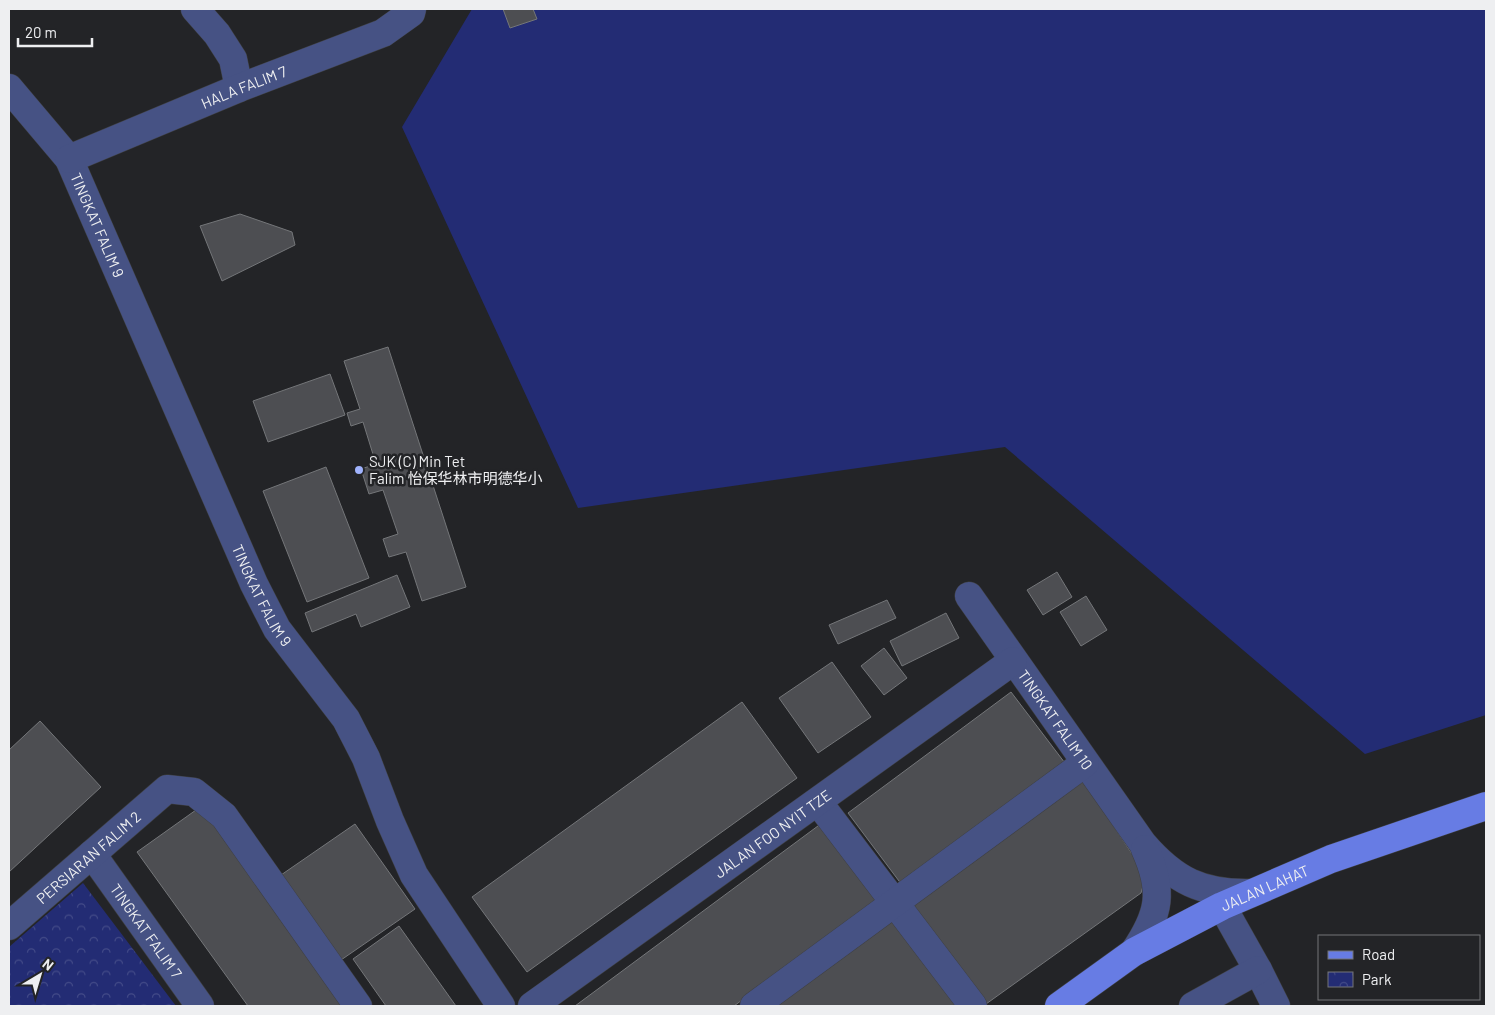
<svg xmlns="http://www.w3.org/2000/svg" width="1495" height="1015" font-family="Barlow,'Noto Sans SC',sans-serif">
	<defs>
		<pattern id="park-crowns" width="20" height="18" patternUnits="userSpaceOnUse" patternTransform="scale(1.25)"><rect width="20" height="18" fill="#232c74"/><path d="M2 6a3 3 0 1 1 6 0M12 15a3 3 0 1 1 6 0" fill="none" stroke="#434b88"/></pattern>
	</defs>
	<rect width="100%" height="100%" fill="#232427"/>
	<polygon fill="#232c74" points="472,9 1486,9 1486,715 1365,754 1005,447 578,508 402,127"/>
	<polygon fill="url(#park-crowns)" points="83,883 176,1006 9,1006 9,947"/>
	<g fill="#4d4e52" stroke="#747679">
		<polygon points="503,9 533,9 537,19 510,28"/>
		<polygon points="240,214 292,232 295,245 222,281 200,226"/>
		<polygon points="388,347 466,587 422,601 406,552 389,557 383,539 398,534 383,490 369,494 361,469 376,464 363,422 351,426 347,413 360,409 344,361"/>
		<polygon points="330,374 345,415 268,442 253,401"/>
		<polygon points="326,467 369,578 307,602 263,491"/>
		<polygon points="1057,572 1072,597 1043,615 1027,590"/>
		<polygon points="397,575 410,607 361,627 356,614 312,632 305,613"/>
		<polygon points="1086,596 1107,630 1081,646 1060,612"/>
		<polygon points="887,600 896,618 838,644 829,625"/>
		<polygon points="946,613 959,638 902,666 890,641"/>
		<polygon points="884,648 907,678 884,695 861,666"/>
		<polygon points="832,662 871,717 818,753 779,698"/>
		<polygon points="1011,692 1068,767 905,889 848,813"/>
		<polygon points="742,702 797,778 527,972 472,897"/>
		<polygon points="40,721 101,787 9,872 9,750"/>
		<polygon points="1084,781 1146,875 1141,893 986,1004 911,904"/>
		<polygon points="203,805 349,1006 248,1006 137,852"/>
		<polygon points="826,820 882,896 734,1006 575,1006"/>
		<polygon points="355,824 415,909 341,960 281,875"/>
		<polygon points="894,917 959,1006 772,1006"/>
		<polygon points="399,926 456,1006 386,1006 353,959"/>
	</g>
	<g fill="none" stroke-linecap="round" stroke-linejoin="round">
		<defs>
			<g id="minor">
				<polyline points="195,9 217,34 233,59 239,88"/>
				<path id="s1" d="M 9,88 L 69,159 L 254,584 L 277,629 L 346,719 L 366,758 L 390,821 L 414,875 L 501,1006"/>
				<path id="s2" d="M 69,159 L 239,88 L 383,33 L 411,13 L 412,9"/>
				<path id="s3" d="M 969,596 L 1143,844 C 1175,881 1202,894 1250,893"/>
				<polyline points="818,802 973,1006"/>
				<path id="s4" d="M 92,854 L 200,1006"/>
				<polyline points="1222,906 1258,970 1276,1006"/>
				<path id="s5" d="M 9,926 L 167,789 L 194,792 L 224,816 L 358,1006"/>
				<path d="M 1134,952 C 1160,914 1164,891 1145,849"/>
				<path id="s6" d="M 532,1006 L 1013,661"/>
				<polyline points="754,1006 1085,763"/>
				<polyline points="1193,1006 1258,970"/>
			</g>
			<g id="major">
				<path id="s7" d="M 1059,1006 L 1134,952 L 1222,906 L 1331,859 L 1486,806"/>
			</g>
		</defs>
		<use href="#minor" stroke="#3f4043" stroke-width="29"/>
		<use href="#major" stroke="#3f4043" stroke-width="29"/>
		<use href="#minor" stroke="#465284" stroke-width="28"/>
		<use href="#major" stroke="#677ce4" stroke-width="28"/>
	</g>
	<circle fill="#a0b3fd" stroke="#232427" stroke-width="2" cx="359" cy="470" r="5"/>
	<g text-anchor="middle" dominant-baseline="central" stroke-width="5" stroke-linejoin="round" paint-order="stroke">
		<g font-size="15" fill="#eeeff1" stroke="#232427">
			<text stroke="none"><textPath href="#s2" startOffset="189">HALA FALIM 7</textPath></text>
			<text stroke="none"><textPath href="#s1" startOffset="165">TINGKAT FALIM 9</textPath></text>
			<text stroke="none"><textPath href="#s1" startOffset="570">TINGKAT FALIM 9</textPath></text>
			<text stroke="none"><textPath href="#s3" startOffset="151">TINGKAT FALIM 10</textPath></text>
			<text stroke="none"><textPath href="#s6" startOffset="296">JALAN FOO NYIT TZE</textPath></text>
			<text stroke="none"><textPath href="#s5" startOffset="105">PERSIARAN FALIM 2</textPath></text>
			<text stroke="none"><textPath href="#s7" startOffset="238">JALAN LAHAT</textPath></text>
			<text stroke="none"><textPath href="#s4" startOffset="94">TINGKAT FALIM 7</textPath></text>
		</g>
		<g font-size="15" fill="#eeeff1" stroke="#232427" text-anchor="start">
			<text x="369" y="461">SJK (C) Min Tet<tspan x="369" dy="17">Falim 怡保华林市明德华小</tspan></text>
		</g>
	</g>
	<rect width="1495" height="1015" fill="none" stroke="#eeeff1" stroke-width="20"/>
	<rect x="1318" y="935" width="162" height="65" fill="#232427" stroke="#747578"/>
	<rect x="1328" y="951" width="25" height="8" fill="#677ce4" stroke="#747578"/>
	<text x="1362" y="960" font-size="15" fill="#eeeff1">Road</text>
	<rect x="1328" y="972" width="25" height="15" fill="url(#park-crowns)" stroke="#747578"/>
	<text x="1362" y="985" font-size="15" fill="#eeeff1">Park</text>
	<g transform="translate(40 975) rotate(38)" stroke="#232427" stroke-width="4" paint-order="stroke">
	<path d="M0-4L9 19L0 12L-9 19Z" fill="#eeeff1"/>
	<text y="-8" font-size="14" font-weight="bold" text-anchor="middle" fill="#eeeff1">N</text>
	</g>
	<path d="M18 38v8h74v-8" fill="none" stroke="#eeeff1" stroke-width="2.5"/>
	<text x="25" y="38" font-size="15" fill="#eeeff1" stroke="#232427" stroke-width="4" paint-order="stroke">20 m</text>
</svg>
